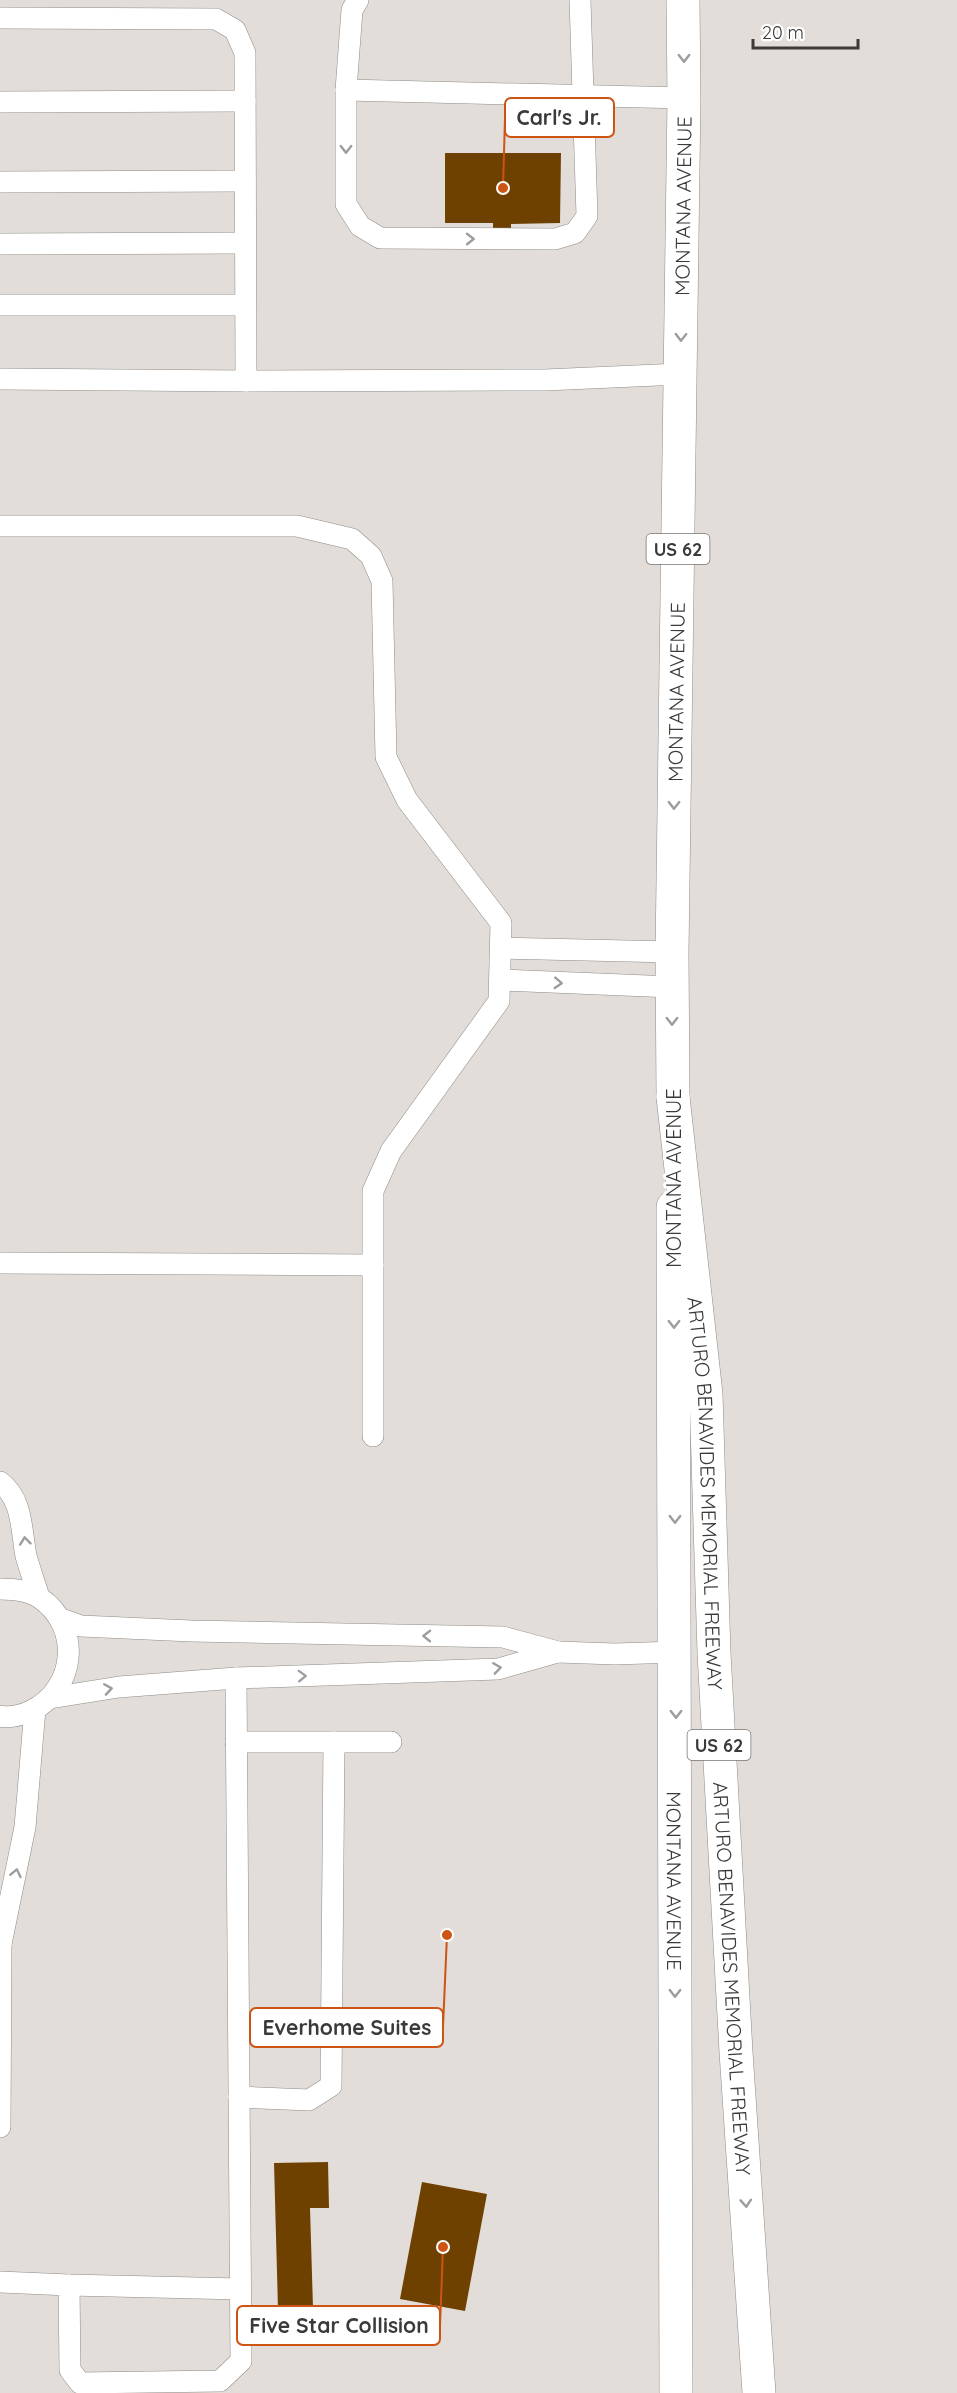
<svg xmlns="http://www.w3.org/2000/svg" width="957" height="2393" font-family="Quicksand,sans-serif">
	<rect width="100%" height="100%" fill="#e2ddd8"/>
	<g fill="#6f4100">
		<polygon points="445,153 561,153 560,223 511,224 511,228 493,228 493,223 445,223"/>
		<polygon points="328,2162 329,2208 310,2208 313,2308 278,2309 274,2163"/>
		<polygon points="422,2182 487,2194 465,2311 400,2299"/>
	</g>
	<g fill="none" stroke-linecap="round" stroke-linejoin="round">
		<defs>
			<g id="service">
				<polyline points="358,0 352,10 346,90 346,204 360,226 380,238 555,239 575,233 587,216 580,0"/>
				<polyline points="0,18 216,19 235,30 245,53 246,381"/>
				<polyline points="346,90 684,98"/>
				<polyline points="0,102 245,101"/>
				<polyline points="0,182 245,181"/>
				<polyline points="0,244 245,243"/>
				<polyline points="0,305 245,305"/>
				<polyline points="0,379 246,381 545,380 680,374"/>
				<polyline points="0,526 297,526 352,539 371,556 382,581 386,757 407,800 501,923 499,1001 391,1151 373,1191 373,1436"/>
				<polyline points="501,948 672,952"/>
				<polyline points="500,980 672,987"/>
				<polyline points="0,1263 373,1265"/>
				<path d="M 0,1482 C 23,1499 21,1530 26,1556 C 30,1570 35,1584 39,1597"/>
				<path d="M 0,1589 C 14,1589 28,1590 40,1598 C 82,1627 76,1689 31,1711 C 22,1715 10,1718 0,1716"/>
				<polyline points="558,1652 615,1654 676,1652"/>
				<polyline points="50,1698 119,1687 236,1678 498,1669 558,1652 503,1637 191,1631 81,1626 59,1618"/>
				<polyline points="236,1742 391,1742"/>
				<polyline points="0,1937 1,1944 25,1827 35,1709"/>
				<polyline points="239,2097 309,2100 331,2086 334,1742"/>
				<polyline points="0,2127 1,1944"/>
				<polyline points="0,2282 69,2285 70,2370 80,2383 220,2381 241,2361 236,1678"/>
				<polyline points="69,2285 240,2289"/>
			</g>
			<g id="secondary">
				<path id="s1" d="M 673,1207 L 676,2393"/>
			</g>
			<g id="trunk">
				<path id="s2" d="M 673,1097 L 672,952 L 684,98 L 683,0"/>
			</g>
			<g id="motorway">
				<path id="s3" d="M 673,1097 L 706,1394 L 714,1653 L 736,2052 L 759,2393"/>
			</g>
		</defs>
		<use href="#service" stroke="#8f8b86" stroke-width="22"/>
		<use href="#secondary" stroke="#8f8b86" stroke-width="34"/>
		<use href="#trunk" stroke="#8f8b86" stroke-width="34"/>
		<use href="#motorway" stroke="#8f8b86" stroke-width="34"/>
		<use href="#service" stroke="#fff" stroke-width="21"/>
		<use href="#secondary" stroke="#fff" stroke-width="33"/>
		<use href="#trunk" stroke="#fff" stroke-width="33"/>
		<use href="#motorway" stroke="#fff" stroke-width="33"/>
	</g>
	<defs><path id="oneway-chevron" d="M-2-3.5L2.5 0L-2 3.5" fill="none" stroke-width="1.6" stroke-linecap="round" stroke-linejoin="round" transform="scale(1.5)"/></defs>
	<g stroke="#9e9c9c">
		<use href="#oneway-chevron" transform="translate(684 58) rotate(89)"/>
		<use href="#oneway-chevron" transform="translate(346 149) rotate(90)"/>
		<use href="#oneway-chevron" transform="translate(470 239)"/>
		<use href="#oneway-chevron" transform="translate(681 337) rotate(91)"/>
		<use href="#oneway-chevron" transform="translate(674 805) rotate(91)"/>
		<use href="#oneway-chevron" transform="translate(558 983) rotate(3)"/>
		<use href="#oneway-chevron" transform="translate(672 1021) rotate(90)"/>
		<use href="#oneway-chevron" transform="translate(674 1324) rotate(90)"/>
		<use href="#oneway-chevron" transform="translate(675 1519) rotate(90)"/>
		<use href="#oneway-chevron" transform="translate(25 1541) rotate(-96)"/>
		<use href="#oneway-chevron" transform="translate(427 1636) rotate(-179)"/>
		<use href="#oneway-chevron" transform="translate(497 1668) rotate(-8)"/>
		<use href="#oneway-chevron" transform="translate(302 1676) rotate(-2)"/>
		<use href="#oneway-chevron" transform="translate(108 1689) rotate(-9)"/>
		<use href="#oneway-chevron" transform="translate(676 1714) rotate(90)"/>
		<use href="#oneway-chevron" transform="translate(16 1873) rotate(-78)"/>
		<use href="#oneway-chevron" transform="translate(675 1993) rotate(90)"/>
		<use href="#oneway-chevron" transform="translate(746 2203) rotate(86)"/>
	</g>
	<g text-anchor="middle" dominant-baseline="central" stroke-width="6" stroke-linejoin="round" paint-order="stroke">
		<g fill="#fff" stroke="#767574" stroke-width="1.5">
			<rect x="646.5" y="534" width="63" height="30" rx="4.5"/>
			<rect x="687.5" y="1730" width="63" height="30" rx="4.5"/>
		</g>
		<g font-size="18" font-weight="bold" fill="#3c3a38">
			<text x="678" y="549">US 62</text>
			<text x="719" y="1745">US 62</text>
		</g>
		<g font-size="20" fill="#3c3a38" stroke="#fff">
			<text stroke="none"><textPath href="#s2" startOffset="891">MONTANA AVENUE</textPath></text>
			<text stroke="none"><textPath href="#s2" startOffset="405">MONTANA AVENUE</textPath></text>
			<text transform="translate(673 1178) rotate(-90)">MONTANA AVENUE</text>
			<text stroke="none"><textPath href="#s3" startOffset="398">ARTURO BENAVIDES MEMORIAL FREEWAY</textPath></text>
			<text stroke="none"><textPath href="#s1" startOffset="674">MONTANA AVENUE</textPath></text>
			<text stroke="none"><textPath href="#s3" startOffset="884">ARTURO BENAVIDES MEMORIAL FREEWAY</textPath></text>
		</g>
	</g>
	<path fill="none" stroke="#ce5413" stroke-width="2" d="M503 188L505 118M447 1935L443 2027M443 2247L440 2326"/>
	<g fill="#ce5413" stroke="#fff" stroke-width="2">
		<circle cx="503" cy="188" r="6"/>
		<circle cx="447" cy="1935" r="6"/>
		<circle cx="443" cy="2247" r="6"/>
	</g>
	<g fill="#fff" stroke="#ce5413" stroke-width="2">
		<rect x="505" y="98" width="109" height="39" rx="6"/>
		<rect x="250" y="2008" width="193" height="39" rx="6"/>
		<rect x="237" y="2306" width="203" height="39" rx="6"/>
	</g>
	<g font-size="21" text-anchor="middle" font-weight="bold" fill="#3c3a38">
		<text x="559" y="125">Carl's Jr.</text>
		<text x="347" y="2035">Everhome Suites</text>
		<text x="339" y="2333">Five Star Collision</text>
	</g>
	<path d="M753 39v9h105v-9" fill="none" stroke="#3c3a38" stroke-width="3"/>
	<text x="762" y="39" font-size="18" fill="#3c3a38" stroke="#ffffff" stroke-width="4.5" paint-order="stroke">20 m</text>
</svg>
